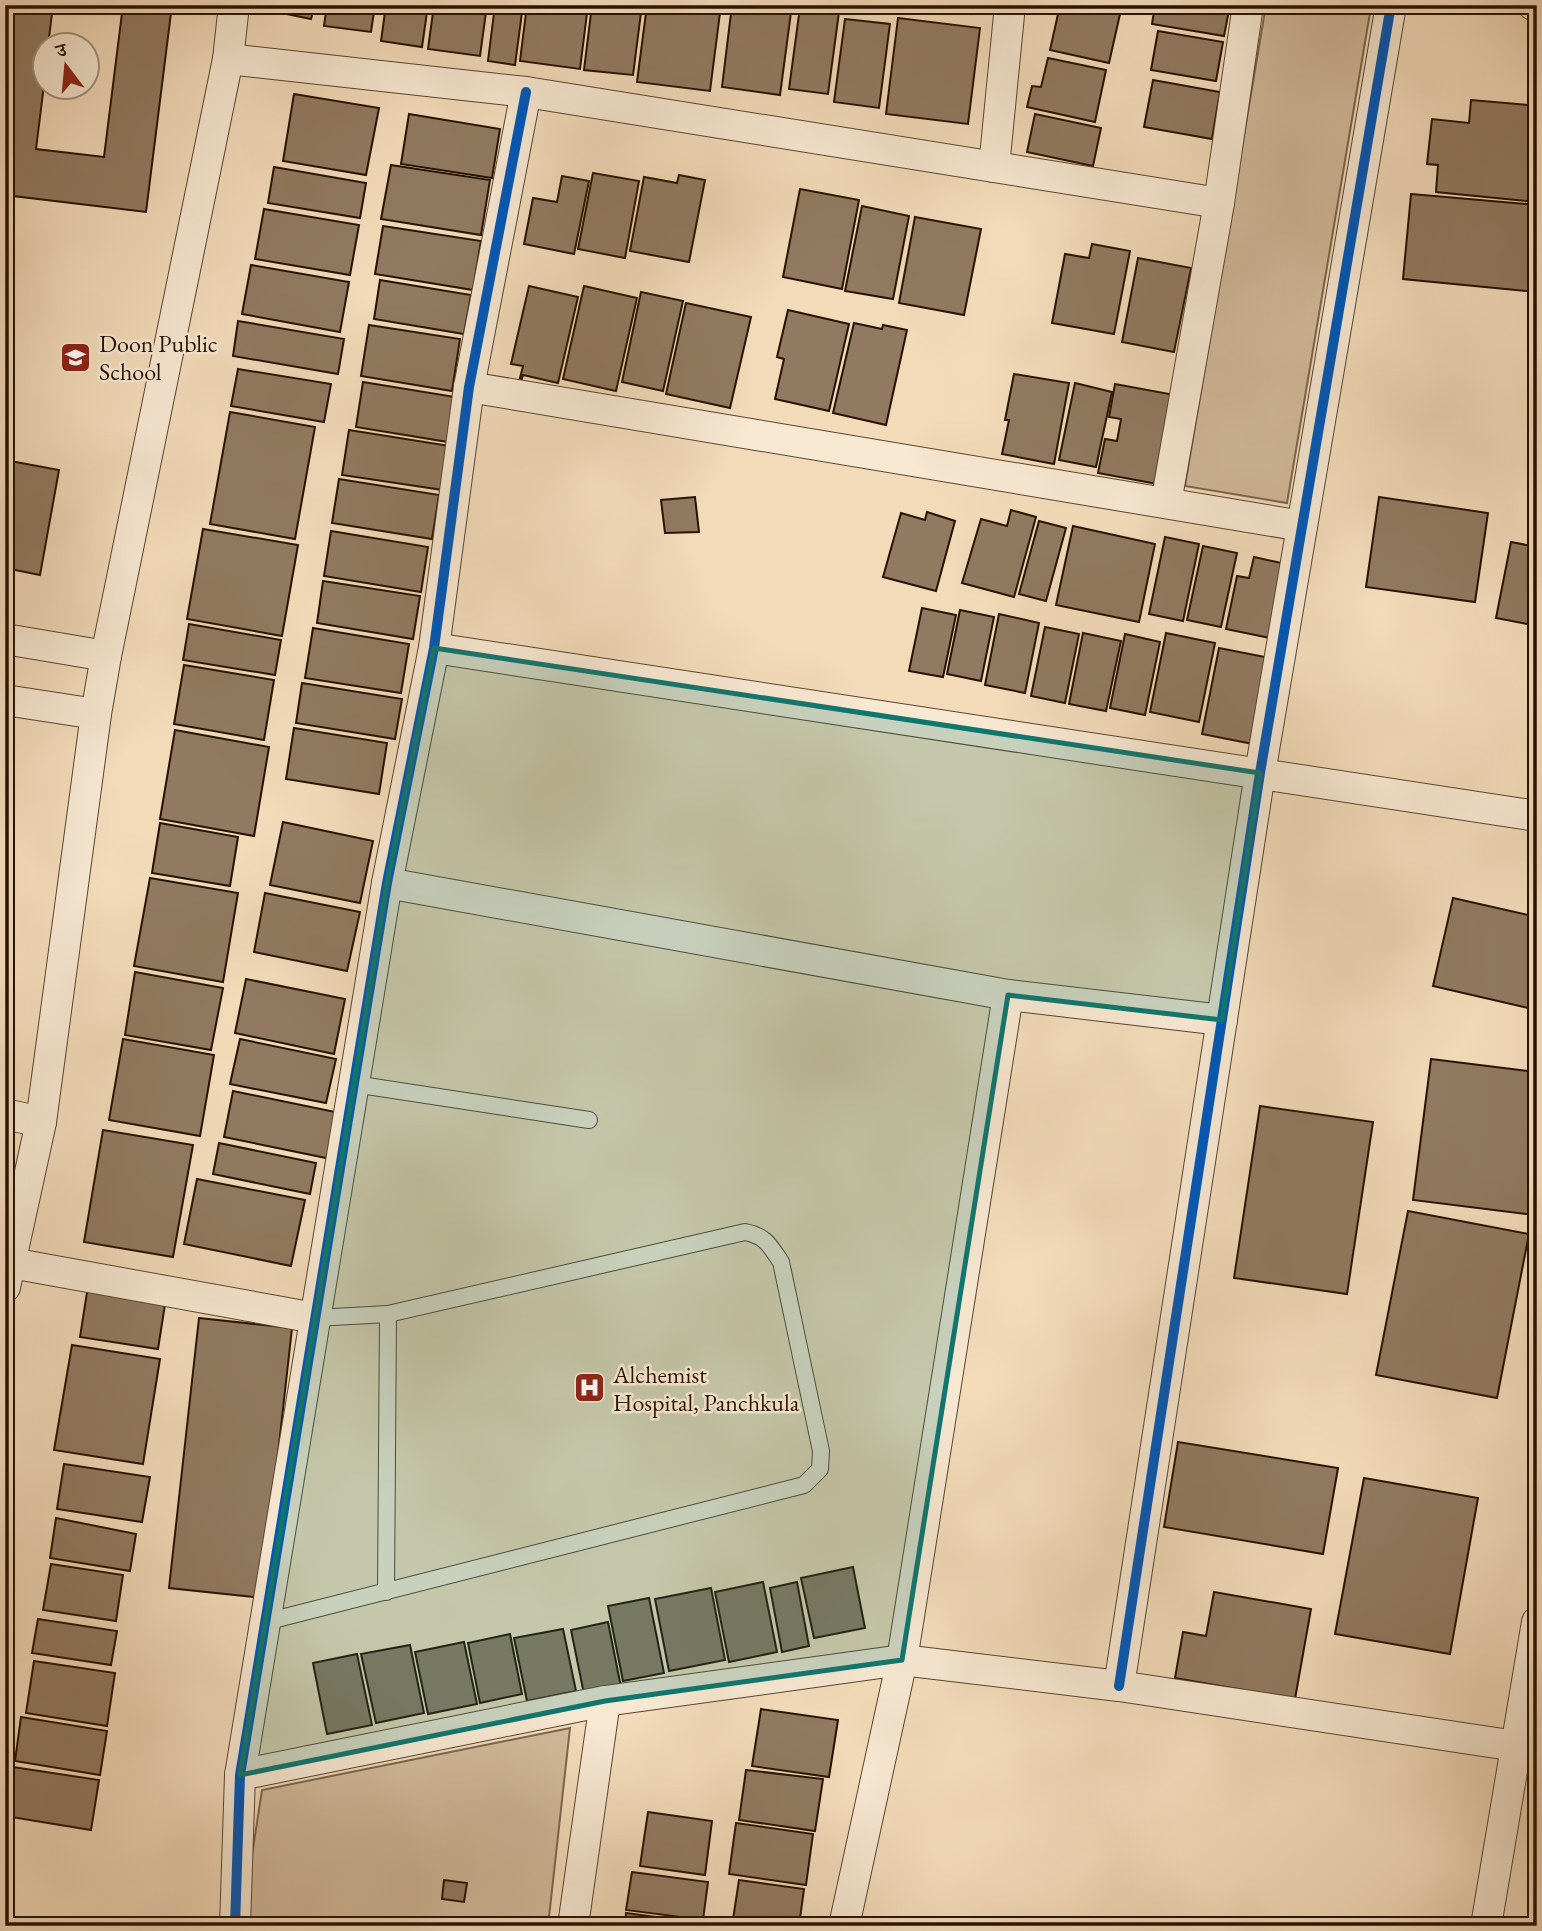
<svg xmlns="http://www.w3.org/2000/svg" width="1542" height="1931" font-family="'EB Garamond','Noto Serif Devanagari',serif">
	<rect width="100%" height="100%" fill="#f3dbba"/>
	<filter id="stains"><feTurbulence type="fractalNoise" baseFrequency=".00286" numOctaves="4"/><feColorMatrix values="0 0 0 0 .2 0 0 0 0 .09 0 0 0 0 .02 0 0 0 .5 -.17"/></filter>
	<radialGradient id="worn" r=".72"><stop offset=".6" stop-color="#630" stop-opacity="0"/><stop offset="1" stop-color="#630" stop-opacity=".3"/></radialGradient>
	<g fill="#d0b99a" stroke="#7b654d" stroke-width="2">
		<polygon points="1266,5 1371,7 1287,503 1185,486"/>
		<polygon points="570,1728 548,1926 274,1926 242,1920 262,1790"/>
	</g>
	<g fill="#917a61" stroke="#261100" stroke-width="2">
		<polygon points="5,5 53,5 48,46 46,46 46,69 36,149 104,157 123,5 172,5 146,212 5,195"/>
		<polygon points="268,5 315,5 311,19 267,10"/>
		<polygon points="327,5 375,5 371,32 324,26"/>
		<polygon points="386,5 428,5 422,47 381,41"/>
		<polygon points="434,5 487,5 480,56 428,49"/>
		<polygon points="495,5 523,5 515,65 488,61"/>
		<polygon points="527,5 588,5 580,69 520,61"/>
		<polygon points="592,5 642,5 633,75 584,70"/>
		<polygon points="647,5 721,5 710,91 637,82"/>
		<polygon points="732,5 792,5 780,95 722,87"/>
		<polygon points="941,5 973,5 971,14"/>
		<polygon points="1060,5 1079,5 1120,14 1109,63 1050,50"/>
		<polygon points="1155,5 1230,5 1224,36 1152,24"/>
		<polygon points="800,7 839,12 828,94 789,89"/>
		<polygon points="898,18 980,28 968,124 886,114"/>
		<polygon points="845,19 890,24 879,108 834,102"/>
		<polygon points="1158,31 1223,42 1216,81 1151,70"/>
		<polygon points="1048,58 1106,70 1095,122 1027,107 1032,86 1041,87"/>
		<polygon points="1153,80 1220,92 1212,139 1144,127"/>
		<polygon points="294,94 379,108 366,175 283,161"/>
		<polygon points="1471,100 1528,105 1528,114 1537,114 1537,202 1436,192 1438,165 1427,164 1432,119 1469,123"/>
		<polygon points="409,114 500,129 492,178 401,164"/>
		<polygon points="1035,114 1101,128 1093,166 1027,152"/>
		<polygon points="391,165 490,180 481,235 381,219"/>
		<polygon points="274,167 366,183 360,218 268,203"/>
		<polygon points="593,173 639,181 625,258 578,249"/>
		<polygon points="679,175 705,180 689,262 630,251 644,177 677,183"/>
		<polygon points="562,176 589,181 574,254 524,244 533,198 557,202"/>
		<polygon points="800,189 859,200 842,289 783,277"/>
		<polygon points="1411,194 1537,205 1536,292 1403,279"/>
		<polygon points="862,206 909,216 893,299 845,291"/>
		<polygon points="264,209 359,225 350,275 255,259"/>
		<polygon points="915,217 981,229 964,315 899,303"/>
		<polygon points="383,226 481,241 473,290 375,274"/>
		<polygon points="1092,244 1130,251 1114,334 1052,323 1065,254 1089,258"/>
		<polygon points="1138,258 1191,268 1174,352 1122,342"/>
		<polygon points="251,265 349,282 340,332 242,314"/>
		<polygon points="380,280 471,295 464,334 374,319"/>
		<polygon points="529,286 578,297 558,383 523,375 521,382 519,382 523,366 511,364"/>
		<polygon points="584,286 637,298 616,391 563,379"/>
		<polygon points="641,292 683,301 663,391 622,382"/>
		<polygon points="686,303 751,317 730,408 666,394"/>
		<polygon points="788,310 849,324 829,411 775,399 784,359 777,357"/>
		<polygon points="238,321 344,339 338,374 233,356"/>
		<polygon points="854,323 882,329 883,325 907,330 886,425 833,413"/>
		<polygon points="369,325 460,339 452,391 361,376"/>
		<polygon points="238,369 331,384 324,422 231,406"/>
		<polygon points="1014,374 1069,383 1054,464 1002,454 1009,420 1005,420"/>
		<polygon points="363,382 455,397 448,442 356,427"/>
		<polygon points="1075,383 1112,392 1096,467 1059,460"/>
		<polygon points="1115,384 1180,396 1163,485 1098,473 1105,439 1117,441 1121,419 1109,417"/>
		<polygon points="230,412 315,427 295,539 210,524"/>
		<polygon points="349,430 450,446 443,490 342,475"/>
		<polygon points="5,460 59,470 40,575 5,568"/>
		<polygon points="339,479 439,495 432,539 332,523"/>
		<polygon points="695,497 699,532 665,533 661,500"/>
		<polygon points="1379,497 1488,513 1475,602 1366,587"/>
		<polygon points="1011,510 1036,517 1014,597 962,583 981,519 1007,526"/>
		<polygon points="927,512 955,521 936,591 883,577 901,513 925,520"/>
		<polygon points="1039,521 1066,528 1046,601 1019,594"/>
		<polygon points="1073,526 1155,544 1139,622 1056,605"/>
		<polygon points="203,529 298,545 282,636 187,619"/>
		<polygon points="331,531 428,547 421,592 324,576"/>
		<polygon points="1165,537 1199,544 1183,621 1149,614"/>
		<polygon points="1511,542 1537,547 1537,626 1496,618"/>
		<polygon points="1203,546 1237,553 1221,627 1187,620"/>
		<polygon points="1254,557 1286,564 1270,638 1226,629 1237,576 1249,578"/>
		<polygon points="323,581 420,596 413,639 317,623"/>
		<polygon points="922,608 956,615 943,677 909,671"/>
		<polygon points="960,610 994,617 981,681 947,674"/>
		<polygon points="999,614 1039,623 1025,693 985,685"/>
		<polygon points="189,624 281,640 275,675 183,660"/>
		<polygon points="1045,627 1079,634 1065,703 1031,696"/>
		<polygon points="313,628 409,644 401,693 305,678"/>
		<polygon points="1083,633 1121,641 1106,711 1069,704"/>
		<polygon points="1166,633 1215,643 1199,722 1150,712"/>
		<polygon points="1125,634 1160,642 1145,715 1110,708"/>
		<polygon points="1219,648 1270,658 1253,744 1202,734"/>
		<polygon points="184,665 274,680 264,740 174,724"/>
		<polygon points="302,683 402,699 395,739 296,723"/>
		<polygon points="294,728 387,743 379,794 286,779"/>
		<polygon points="175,730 269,747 254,836 160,819"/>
		<polygon points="283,822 373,841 360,903 270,885"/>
		<polygon points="160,823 238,837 230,886 152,873"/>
		<polygon points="150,878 238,893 223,982 134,966"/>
		<polygon points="265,893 360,912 347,971 254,952"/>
		<polygon points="1453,898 1537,917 1537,1010 1433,986"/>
		<polygon points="135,972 223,988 211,1050 125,1035"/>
		<polygon points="246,979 345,999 334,1054 235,1033"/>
		<polygon points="123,1039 214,1055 200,1136 109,1120"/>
		<polygon points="240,1039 336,1059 326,1103 230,1084"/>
		<polygon points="1431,1059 1537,1072 1537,1190 1534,1215 1413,1200"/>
		<polygon points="233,1091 340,1113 331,1159 224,1137"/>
		<polygon points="1260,1106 1373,1122 1347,1294 1234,1278"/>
		<polygon points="103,1130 193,1145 173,1257 84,1242"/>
		<polygon points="219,1143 316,1163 310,1194 213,1174"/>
		<polygon points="197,1179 305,1200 291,1266 184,1244"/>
		<polygon points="1408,1211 1529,1234 1497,1398 1376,1375"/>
		<polygon points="88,1286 166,1298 158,1349 80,1337"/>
		<polygon points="199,1318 292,1328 262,1598 169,1588"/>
		<polygon points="72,1345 160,1359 143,1464 54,1450"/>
		<polygon points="1178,1442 1338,1468 1323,1554 1164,1527"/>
		<polygon points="64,1464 150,1477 142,1522 57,1509"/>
		<polygon points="1364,1478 1478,1498 1450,1654 1335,1634"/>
		<polygon points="56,1518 136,1534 130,1571 50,1558"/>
		<polygon points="51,1564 123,1575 116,1621 43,1610"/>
		<polygon points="853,1567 865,1628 814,1638 801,1578"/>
		<polygon points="763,1582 777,1652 729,1662 715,1592"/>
		<polygon points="797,1582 809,1646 782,1652 770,1588"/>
		<polygon points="711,1588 725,1660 669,1671 655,1599"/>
		<polygon points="1214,1592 1311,1609 1295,1699 1175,1678 1183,1632 1206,1636"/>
		<polygon points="649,1598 664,1673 623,1681 608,1606"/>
		<polygon points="38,1619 117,1631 111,1665 32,1653"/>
		<polygon points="608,1622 621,1687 584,1694 571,1630"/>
		<polygon points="563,1629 576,1691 527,1701 514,1638"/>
		<polygon points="510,1634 522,1694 480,1703 468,1643"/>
		<polygon points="464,1642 477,1704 428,1714 415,1652"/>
		<polygon points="410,1645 424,1713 376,1723 361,1654"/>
		<polygon points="357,1654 372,1725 327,1734 313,1663"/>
		<polygon points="34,1661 115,1673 107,1726 26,1713"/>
		<polygon points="761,1709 838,1720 829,1777 752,1766"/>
		<polygon points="21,1717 107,1731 100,1775 15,1761"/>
		<polygon points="13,1767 99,1780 91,1830 5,1816"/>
		<polygon points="746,1770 823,1779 815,1831 739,1820"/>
		<polygon points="648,1812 712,1821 705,1875 640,1866"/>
		<polygon points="736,1823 813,1834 806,1885 729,1874"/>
		<polygon points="632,1872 708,1882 703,1920 626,1910"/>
		<polygon points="444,1880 467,1883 464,1902 442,1899"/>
		<polygon points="739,1880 804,1889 799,1926 732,1926"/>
		<polygon points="626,1913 694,1922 693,1926 625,1926"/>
	</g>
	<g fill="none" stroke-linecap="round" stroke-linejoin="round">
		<defs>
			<g id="service">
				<polyline points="354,1084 589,1120"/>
				<polyline points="386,1592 388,1314"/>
				<path d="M 265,1622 L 804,1485 L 820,1469 L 821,1451 L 781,1262 C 770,1246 766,1236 745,1232 L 388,1314 L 315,1318"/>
			</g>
			<g id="minor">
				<polyline points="1533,5 1537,6"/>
				<polyline points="228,59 526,92 1219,203"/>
				<polyline points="994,167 1010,5"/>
				<polyline points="469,387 1302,526"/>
				<polyline points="1166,503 1219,203 1248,5"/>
				<polyline points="5,639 106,656"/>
				<polyline points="434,648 1537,816"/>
				<polyline points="5,700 96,714"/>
				<polyline points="387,883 1008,995 1222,1020"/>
				<polyline points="5,1114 41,1122"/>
				<polyline points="11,1263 315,1318"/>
				<polyline points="5,1287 41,1122 96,714 106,656 228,59 234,5"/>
				<polyline points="1119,1686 1260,773 1391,5"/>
				<polyline points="240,1775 605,1701 902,1660 1119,1686 1516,1746"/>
				<polyline points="235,1926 240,1775 387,883 434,648 469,387 526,92"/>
				<polyline points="573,1926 605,1701"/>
				<polyline points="844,1926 902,1660 1008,995"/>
				<polyline points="1486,1926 1537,1622"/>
			</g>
		</defs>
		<use href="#service" stroke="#59442e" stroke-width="18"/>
		<use href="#minor" stroke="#59442e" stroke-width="32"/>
		<use href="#service" stroke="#f7e8d2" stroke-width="16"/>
		<use href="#minor" stroke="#f7e8d2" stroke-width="30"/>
		<defs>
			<g id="cycleway">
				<polyline points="1119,1686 1260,773 1391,5"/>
				<polyline points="235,1926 240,1775 387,883 434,648 469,387 526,92"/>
			</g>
		</defs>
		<use href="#cycleway" stroke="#f7e8d2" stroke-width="15"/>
		<use href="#cycleway" stroke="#0057b8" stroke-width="10"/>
	</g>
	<path fill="#0f766e" fill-opacity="0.2" stroke="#0f766e" stroke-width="5" stroke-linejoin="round" d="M 434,648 L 1260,773 L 1222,1020 L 1008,995 L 902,1660 L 605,1701 L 240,1775 L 387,883 Z"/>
	<defs>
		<symbol id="school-square" viewBox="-11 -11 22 22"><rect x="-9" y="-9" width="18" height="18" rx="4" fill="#8f2418" stroke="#f7e8d2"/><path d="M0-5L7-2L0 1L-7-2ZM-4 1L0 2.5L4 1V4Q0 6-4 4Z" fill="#fff"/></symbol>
		<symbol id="hospital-square" viewBox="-11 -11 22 22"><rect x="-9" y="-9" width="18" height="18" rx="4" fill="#8f2418" stroke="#f7e8d2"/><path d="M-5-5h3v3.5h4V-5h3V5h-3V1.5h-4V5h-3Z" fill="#fff"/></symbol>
	</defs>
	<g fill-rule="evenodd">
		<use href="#school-square" x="58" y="340" width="35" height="35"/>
		<use href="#hospital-square" x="572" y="1370" width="35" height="35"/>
	</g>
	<g text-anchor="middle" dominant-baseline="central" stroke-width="5" stroke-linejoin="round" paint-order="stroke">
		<g font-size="24" fill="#261100" stroke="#f7e8d2" text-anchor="start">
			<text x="99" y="343">Doon Public<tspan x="99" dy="28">School</tspan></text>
			<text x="613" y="1374">Alchemist<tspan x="613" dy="28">Hospital, Panchkula</tspan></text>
		</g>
	</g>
	<rect width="1542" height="1931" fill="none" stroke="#f3dbba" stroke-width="28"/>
	<rect x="7" y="7" width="1528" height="1917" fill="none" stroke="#261100" stroke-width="3.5"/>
	<rect x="14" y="14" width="1514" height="1903" fill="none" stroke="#261100" stroke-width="2"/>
	<g transform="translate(66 66) rotate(344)"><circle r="33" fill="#f7e8d2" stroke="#a3927e" stroke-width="2"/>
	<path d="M0-5L12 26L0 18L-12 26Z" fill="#8f2418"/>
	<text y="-10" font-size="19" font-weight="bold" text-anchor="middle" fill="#261100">उ</text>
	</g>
	<rect width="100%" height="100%" filter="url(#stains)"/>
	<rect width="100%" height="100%" fill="url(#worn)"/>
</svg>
